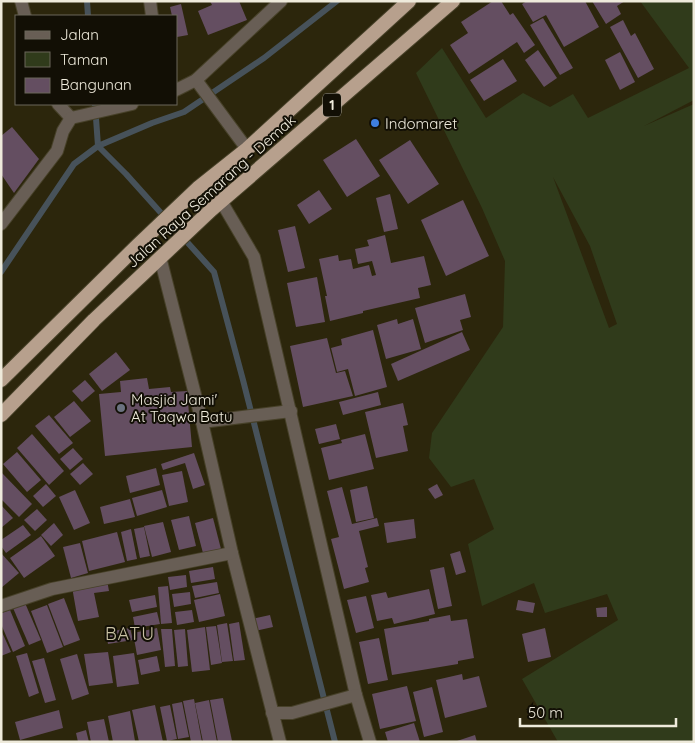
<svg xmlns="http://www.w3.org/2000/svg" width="695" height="743" font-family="Quicksand,sans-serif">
	<rect width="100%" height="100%" fill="#2c260c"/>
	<path fill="#303b1b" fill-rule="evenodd" d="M 640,1 L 694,1 L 694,100 L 644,126 L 694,104 L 694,742 L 558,742 L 522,679 L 618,620 L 607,594 L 545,613 L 534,583 L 482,606 L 468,544 L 494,529 L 474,479 L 451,487 L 429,458 L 432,433 L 503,327 L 505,261 L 482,208 L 416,73 L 442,48 L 486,118 L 523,93 L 550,107 L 573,94 L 588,118 L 689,68 ZM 553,177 L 590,246 L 617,324 L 609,328 Z"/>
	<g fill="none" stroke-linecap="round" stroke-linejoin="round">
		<g stroke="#47525a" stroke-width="6">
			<polyline points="87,1 88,16"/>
			<polyline points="95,104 98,146 152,123 184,112 264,58 337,1"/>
			<polyline points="1,272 74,164 98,146 126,174 214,272 243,380 335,742"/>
		</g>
	</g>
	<g fill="#644e61">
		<polygon points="210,1 239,1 247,20 208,35 198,11 212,5"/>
		<polygon points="493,1 501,1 510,15 513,13 535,45 524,53 517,42 469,74 450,45 468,33 461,22"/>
		<polygon points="527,1 585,1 599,27 564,47 546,15 533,22 522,4"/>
		<polygon points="592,1 625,1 617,6 621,14 606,24"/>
		<polygon points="181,4 188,35 177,37 176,16 172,16 170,7"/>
		<polygon points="543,18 573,68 560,75 530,25"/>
		<polygon points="623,20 631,36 635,33 654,69 638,78 610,27"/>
		<polygon points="538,50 557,78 544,87 525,60"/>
		<polygon points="620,52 635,82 620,90 605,60"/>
		<polygon points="503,59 517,81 484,101 470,80"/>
		<polygon points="12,127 39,159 14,193 1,174 1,136"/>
		<polygon points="356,139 380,176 347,197 323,160"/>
		<polygon points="410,140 439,184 408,204 379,160"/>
		<polygon points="319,190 332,209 309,224 297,205"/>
		<polygon points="390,194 398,229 384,232 376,198"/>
		<polygon points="463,200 489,256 446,276 421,220"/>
		<polygon points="295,226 305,268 288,272 278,230"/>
		<polygon points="385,235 391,263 424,256 431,285 418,288 420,298 363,311 363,313 330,321 325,296 327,296 319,259 338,255 339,261 351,259 353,269 369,265 372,276 376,275 372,261 358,264 355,249 369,246 367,240"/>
		<polygon points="317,277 325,322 296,327 287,283"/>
		<polygon points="465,294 471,317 460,320 463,330 425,343 415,308"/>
		<polygon points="397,319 398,324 413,319 421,349 386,359 377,325"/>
		<polygon points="373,330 387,387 355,396 348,369 337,372 331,348 342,345 341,339"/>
		<polygon points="462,332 470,350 398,381 391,364"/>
		<polygon points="327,338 336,373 345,371 353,396 303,407 290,346"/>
		<polygon points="116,352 130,370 102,391 89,374"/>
		<polygon points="147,378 149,389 170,387 171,392 187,391 192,447 105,456 99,394 121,392 120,381"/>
		<polygon points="85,380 95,391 82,402 72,391"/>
		<polygon points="378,392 381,405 343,415 339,402"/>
		<polygon points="74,401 91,421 70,437 54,417"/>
		<polygon points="403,403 408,425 403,426 408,451 376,458 365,412"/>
		<polygon points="49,415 73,443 59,454 35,426"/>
		<polygon points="336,424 340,439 319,444 315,429"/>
		<polygon points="32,434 64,471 49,485 17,448"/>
		<polygon points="365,434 374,469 329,480 321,448 342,443 341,440"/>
		<polygon points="73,448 83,459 70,470 60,459"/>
		<polygon points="17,452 41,480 27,492 3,464"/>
		<polygon points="194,453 205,485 193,489 185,463 163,470 161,464"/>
		<polygon points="83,463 93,474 80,485 70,474"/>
		<polygon points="156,468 160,485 130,493 126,476"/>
		<polygon points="182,471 188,502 169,506 162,475"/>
		<polygon points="1,472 32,504 19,517 1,499"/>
		<polygon points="46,484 56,496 43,507 33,496"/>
		<polygon points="437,484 443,495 435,499 428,489"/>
		<polygon points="367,486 374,518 356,522 350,490"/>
		<polygon points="342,487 352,524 377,518 379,526 359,531 368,567 365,568 369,582 344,589 331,539 339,537 327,491"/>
		<polygon points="75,490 90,523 74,530 59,497"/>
		<polygon points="162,490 167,507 137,516 132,498"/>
		<polygon points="130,499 135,517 104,524 100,507"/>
		<polygon points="1,505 13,518 1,528"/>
		<polygon points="37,509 47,520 35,531 24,520"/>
		<polygon points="189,516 196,546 179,550 171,520"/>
		<polygon points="213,518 221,549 203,553 195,523"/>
		<polygon points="414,519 416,538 387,543 384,523"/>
		<polygon points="163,522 171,552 152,557 144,526"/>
		<polygon points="54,523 63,535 51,546 41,535"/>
		<polygon points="23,525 31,535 6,553 1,546 1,540"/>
		<polygon points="144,527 150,556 140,558 134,529"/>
		<polygon points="131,529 137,559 127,561 121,532"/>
		<polygon points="117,532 125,562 89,571 82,541"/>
		<polygon points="41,536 55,556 24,578 10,558"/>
		<polygon points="80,543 88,573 71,578 63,547"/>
		<polygon points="460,551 466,572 456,575 450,554"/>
		<polygon points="1,553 19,573 1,588"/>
		<polygon points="213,567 215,579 191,583 189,571"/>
		<polygon points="444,567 452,606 438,609 430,570"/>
		<polygon points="186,575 187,587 170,590 168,577"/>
		<polygon points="107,580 109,591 94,593 99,617 78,621 72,587"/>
		<polygon points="217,582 219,593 195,598 192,586"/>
		<polygon points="168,586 172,623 161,624 158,587"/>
		<polygon points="429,589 435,614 394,624 392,618 377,621 371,595 386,592 388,598"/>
		<polygon points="190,592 191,604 174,607 172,594"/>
		<polygon points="220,594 225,616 199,622 194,600"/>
		<polygon points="155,595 157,607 132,612 129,600"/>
		<polygon points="366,596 374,628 356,633 347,600"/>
		<polygon points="64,598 80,640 64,646 48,604"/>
		<polygon points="518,600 535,603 533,613 516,610"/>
		<polygon points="25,603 41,640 29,645 13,608"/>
		<polygon points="47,605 63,647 47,653 31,611"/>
		<polygon points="607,607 607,617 597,617 596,608"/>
		<polygon points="10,610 25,646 13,652 1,624 1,613"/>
		<polygon points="192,610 194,622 177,625 175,612"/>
		<polygon points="157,612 160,624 135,628 133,617"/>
		<polygon points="270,615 273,627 255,631 252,619"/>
		<polygon points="450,615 451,621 467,619 474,658 458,661 458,664 392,675 384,629 429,621 429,619"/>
		<polygon points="239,622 245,660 234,661 229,624"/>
		<polygon points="227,623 233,661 222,662 217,625"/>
		<polygon points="216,626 222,663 211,665 206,627"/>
		<polygon points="205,627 210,670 192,672 187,630"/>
		<polygon points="130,628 133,640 108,644 106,632"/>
		<polygon points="157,628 161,650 137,655 133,633"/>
		<polygon points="545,628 551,657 528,662 522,634"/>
		<polygon points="161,629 172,629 175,666 165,667"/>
		<polygon points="185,629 188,666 178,667 174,630"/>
		<polygon points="1,630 11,652 1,656"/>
		<polygon points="379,638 388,680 368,684 359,642"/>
		<polygon points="108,652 113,683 89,686 84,654"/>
		<polygon points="27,653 39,693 29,697 16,656"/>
		<polygon points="134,653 139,684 117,687 113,656"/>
		<polygon points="77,654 89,694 72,700 60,659"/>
		<polygon points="157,656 160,671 141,675 138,660"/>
		<polygon points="44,658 56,700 45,703 32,661"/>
		<polygon points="462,674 463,680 479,676 487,707 445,718 436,680"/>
		<polygon points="407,686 416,721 380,729 372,694"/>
		<polygon points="432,687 443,732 424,737 413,692"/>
		<polygon points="223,698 232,741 218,742 210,700"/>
		<polygon points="194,699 202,742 191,742 183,701"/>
		<polygon points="209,700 217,742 203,742 195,703"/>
		<polygon points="182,702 189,737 178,739 172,704"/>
		<polygon points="155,705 163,742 139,742 132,710"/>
		<polygon points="170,705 177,739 167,741 160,707"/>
		<polygon points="59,710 63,728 20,740 15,722"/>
		<polygon points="130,711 135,741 113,742 108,716"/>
		<polygon points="104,719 109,742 91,742 87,722"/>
		<polygon points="414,723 420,742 388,742 385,732"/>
		<polygon points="86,730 89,742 78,742 76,733"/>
		<polygon points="475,735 477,742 457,742 457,741"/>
	</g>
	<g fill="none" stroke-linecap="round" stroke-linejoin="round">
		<defs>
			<g id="minor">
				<polyline points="21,1 25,16"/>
				<polyline points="150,1 152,16"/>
				<polyline points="196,80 247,149"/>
				<polyline points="176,90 196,80 281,1"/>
				<polyline points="58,104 71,118"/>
				<polyline points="221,201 254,257 356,695 370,742"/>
				<polyline points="1,224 57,151 63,131 71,118 132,104"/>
				<polyline points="160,257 202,422 232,553 280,742"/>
				<polyline points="202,422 291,411"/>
				<polyline points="1,606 52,589 232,553"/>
				<polyline points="272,713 292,713 356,695"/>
			</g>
			<g id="trunk">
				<polyline points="1,380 137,246 198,188 247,149 409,1"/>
				<polyline points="1,415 94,320 211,210 453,1"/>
			</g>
		</defs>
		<use href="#minor" stroke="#474129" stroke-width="14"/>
		<use href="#trunk" stroke="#474129" stroke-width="16"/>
		<use href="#minor" stroke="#685e55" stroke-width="12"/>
		<use href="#trunk" stroke="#b7a08d" stroke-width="14"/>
	</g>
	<circle fill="#3f7fe0" stroke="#120f05" stroke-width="2" cx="375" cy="123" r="5"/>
	<circle fill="#6b7280" stroke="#120f05" stroke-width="2" cx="121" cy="408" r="5"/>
	<g text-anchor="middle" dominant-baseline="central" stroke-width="4" stroke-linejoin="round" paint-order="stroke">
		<rect fill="#120f05" stroke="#aca89b" stroke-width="1" x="323" y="93.5" width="18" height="23" rx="4"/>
		<g font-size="14" font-weight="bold" fill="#eeeadb">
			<text x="332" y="105">1</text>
		</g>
		<g font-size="15" fill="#eeeadb" stroke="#120f05" text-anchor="start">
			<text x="385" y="123">Indomaret</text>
			<text x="131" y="399">Masjid Jami'<tspan x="131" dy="17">At Taqwa Batu</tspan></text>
		</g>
		<g font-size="15" fill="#eeeadb" stroke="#120f05">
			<text transform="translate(211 191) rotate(-42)">Jalan Raya Semarang - Demak</text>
		</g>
		<g font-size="18" letter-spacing="1" fill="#c9c1a3" stroke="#120f05">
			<text x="130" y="633">BATU</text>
		</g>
	</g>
	<rect width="695" height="743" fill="none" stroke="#eeeadb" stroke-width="5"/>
	<rect x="15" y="15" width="162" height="90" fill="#120f05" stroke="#6a675b"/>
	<rect x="25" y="31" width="25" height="8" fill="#685e55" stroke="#6a675b"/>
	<text x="60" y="40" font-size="15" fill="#eeeadb">Jalan</text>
	<rect x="25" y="52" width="25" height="15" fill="#303b1b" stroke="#6a675b"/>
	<text x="60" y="65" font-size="15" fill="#eeeadb">Taman</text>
	<rect x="25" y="78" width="25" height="15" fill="#644e61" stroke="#6a675b"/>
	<text x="60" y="90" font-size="15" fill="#eeeadb">Bangunan</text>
	<path d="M520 718v8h156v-8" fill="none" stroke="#eeeadb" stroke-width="2.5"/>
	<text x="528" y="718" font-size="15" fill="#eeeadb" stroke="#120f05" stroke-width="4" paint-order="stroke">50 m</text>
</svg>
